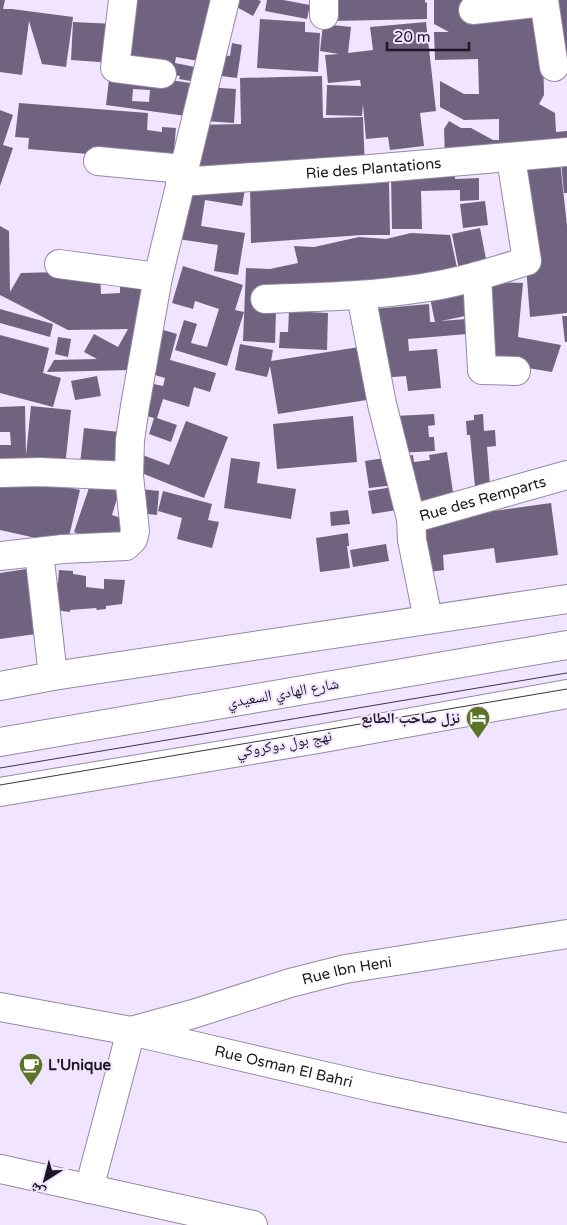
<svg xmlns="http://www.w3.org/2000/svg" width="567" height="1225" font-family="'Varela Round','Noto Naskh Arabic',sans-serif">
	<rect width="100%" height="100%" fill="#f0e4fe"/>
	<g fill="#6f637f" fill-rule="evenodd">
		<polygon points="0,0 5,0 3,9 12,9 73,17 66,67 42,64 29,21 22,75 0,72"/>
		<polygon points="135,0 222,0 204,62 176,57 175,63 205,69 202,83 179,79 180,76 123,64"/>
		<polygon points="235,0 258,0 261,1 253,16 233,5"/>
		<polygon points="267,0 283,0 310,5 307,19 265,11"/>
		<polygon points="332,0 425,0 425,3 427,2 427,19 332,21"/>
		<polygon points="434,0 542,0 544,95 539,104 555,113 556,132 567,131 567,156 445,158 444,129 449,121 461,128 471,128 493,140 499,140 499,119 464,120 440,107 440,81 464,94 479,94 478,59 435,60 434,32 449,32 434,24"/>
		<polygon points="548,0 567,0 567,70"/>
		<polygon points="260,19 305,22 305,32 320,33 318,72 257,68"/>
		<polygon points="73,22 115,24 113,63 71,60"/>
		<polygon points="426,22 436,111 420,113 424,146 390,150 388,137 366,139 363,104 362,116 326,115 327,85 361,86 360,80 328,83 325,55 339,54 320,51 323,24 351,27 348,53 373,50 370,27"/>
		<polygon points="232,43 242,45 237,78 213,75 217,54 230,56"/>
		<path d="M 110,71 L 190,83 L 186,116 L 106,105 ZM 133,89 L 150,90 L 149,102 L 132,101 Z"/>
		<polygon points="322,76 323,118 363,117 365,172 197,175 196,125 241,124 240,78"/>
		<polygon points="206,87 236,89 234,123 204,121"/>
		<polygon points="19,103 148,113 147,130 162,132 162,127 176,128 173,161 28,149 29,138 15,137"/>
		<polygon points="0,110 13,115 3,145 13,148 0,186"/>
		<polygon points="560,161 567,226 567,313 530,317 518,165"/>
		<polygon points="567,161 567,193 564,193 561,162"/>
		<polygon points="455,173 455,179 479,178 479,200 460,201 460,190 421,191 422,229 392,229 391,174"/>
		<polygon points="191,180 245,189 242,206 205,200 201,226 245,233 238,275 214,271 218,245 178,239"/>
		<polygon points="389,182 390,235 362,235 251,243 250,184"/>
		<polygon points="485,201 488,225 463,228 460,204"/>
		<polygon points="0,226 9,231 10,292 21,273 100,271 101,294 120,293 120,272 147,288 148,300 140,300 141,350 130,370 47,372 54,360 97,359 84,352 94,334 118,347 128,329 68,330 0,295"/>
		<polygon points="480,228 488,269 460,275 452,234"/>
		<polygon points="411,233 450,235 459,277 276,311 275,343 243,341 246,268 270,269 298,263 294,246 314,247 359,237 386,239"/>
		<polygon points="183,266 243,285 235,310 244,312 227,366 175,350 184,320 197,324 191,343 207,347 219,309 195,301 193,309 172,303"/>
		<polygon points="485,282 523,283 518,337 561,345 552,372 486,361"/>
		<polygon points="474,284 480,313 441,321 466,319 467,334 408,339 409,351 437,349 441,388 408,391 406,376 380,378 374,309 429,304 430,322 435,322 429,293"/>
		<polygon points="0,309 53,324 50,337 0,323"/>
		<polygon points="289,311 328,313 327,350 279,348 280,332 288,332"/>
		<polygon points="562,316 567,316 567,342 565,342"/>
		<polygon points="160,329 177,334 170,360 216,373 210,392 194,387 189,407 163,399 157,418 177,425 171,442 149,434 154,418 140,414 149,383 163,386 165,378 148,373"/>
		<polygon points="0,335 49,348 43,373 61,378 53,407 0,393"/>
		<polygon points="58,337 71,339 68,357 55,354"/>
		<polygon points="240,344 273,350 271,361 359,347 373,399 278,414 270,366 267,377 235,370"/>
		<polygon points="97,376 101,396 75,400 71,381"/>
		<polygon points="25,406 26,455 31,406 71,410 65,467 0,471 0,445 11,445 10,432 0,432 0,407"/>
		<polygon points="434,414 435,425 428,426 429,437 434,437 435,451 398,453 395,416"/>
		<polygon points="483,414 484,431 495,430 496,446 487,447 490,486 475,487 470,435 467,435 466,421 474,420 474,415"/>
		<polygon points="353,416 357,462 277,469 273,424"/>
		<polygon points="186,421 228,437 204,498 134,470 140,454 169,465"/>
		<polygon points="84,428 119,432 115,468 80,464"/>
		<polygon points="447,452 454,499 408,505 401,457 413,455 414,462 430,460 429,455"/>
		<polygon points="391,457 395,485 369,488 365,461"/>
		<polygon points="231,458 260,462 257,483 296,489 291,519 224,508"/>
		<polygon points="0,472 80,490 67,545 0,530"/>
		<polygon points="92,479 120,489 112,515 127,520 118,547 74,532"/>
		<polygon points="399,486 403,509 372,514 368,491"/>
		<polygon points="141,489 159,491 157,515 139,513"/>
		<polygon points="163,491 212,504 208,520 219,522 212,548 177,539 182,518 158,511"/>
		<polygon points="551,503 558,555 496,563 494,548 443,555 444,570 429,572 422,521"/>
		<polygon points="348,510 350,524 331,526 330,512"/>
		<polygon points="348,533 349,546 347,546 350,568 320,572 316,538"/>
		<polygon points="386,544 389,561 353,567 350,550"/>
		<polygon points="33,568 43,633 0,639 0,573"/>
		<polygon points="59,570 73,571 73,574 86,576 86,587 104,589 104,579 125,580 122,604 106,606 106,609 97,610 96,608 70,610 70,612 54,610 54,584 58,583"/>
	</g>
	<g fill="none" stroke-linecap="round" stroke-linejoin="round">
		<defs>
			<g id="minor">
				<polyline points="123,0 115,68 162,74"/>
				<polyline points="324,0 324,15"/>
				<polyline points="544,0 554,67"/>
				<polyline points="473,10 544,2"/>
				<polyline points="98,161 183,169"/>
				<path id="s1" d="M 180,182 L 370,169 L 567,152"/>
				<polyline points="59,264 158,277"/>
				<polyline points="477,276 482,370 516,371"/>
				<polyline points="361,295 382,404 411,519"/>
				<path d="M 265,299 C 317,297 370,296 422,288 C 458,283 492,272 527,261 L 511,158"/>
				<polyline points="0,473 40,472 129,476"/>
				<polyline points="39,552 53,676"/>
				<polyline points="0,556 63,549 126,546 133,539 135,531 129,476 130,440 135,406 158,277 225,0"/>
				<path id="s2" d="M 428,619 L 412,540 L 411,519 L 567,475"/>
				<polyline points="0,792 318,739 567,694"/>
				<path id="s3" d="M 0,1007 L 131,1031 L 376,1088 L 567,1128"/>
				<polyline points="0,1169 253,1225"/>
				<path id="s4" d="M 89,1189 L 131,1031 L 193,1014 L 290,983 L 345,969 L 567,934"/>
			</g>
			<g id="major">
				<polyline points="0,686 53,676 567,599"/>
				<polyline points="0,742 567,645"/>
			</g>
		</defs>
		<use href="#minor" stroke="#9688a6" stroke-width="30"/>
		<use href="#major" stroke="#9688a6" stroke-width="30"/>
		<use href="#minor" stroke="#fff" stroke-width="28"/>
		<use href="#major" stroke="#fff" stroke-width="28"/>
		<g stroke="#3c3543" stroke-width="1">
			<polyline points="0,768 567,673"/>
			<polyline points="0,785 567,689"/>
		</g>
	</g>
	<defs>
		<symbol id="hotel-pin" viewBox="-11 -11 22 30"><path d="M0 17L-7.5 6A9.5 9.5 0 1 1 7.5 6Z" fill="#5b7527" stroke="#f0e4fe"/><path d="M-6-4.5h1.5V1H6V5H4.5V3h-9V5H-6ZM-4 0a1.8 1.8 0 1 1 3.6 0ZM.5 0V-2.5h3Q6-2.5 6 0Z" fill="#fff"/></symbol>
		<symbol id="cafe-pin" viewBox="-11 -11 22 30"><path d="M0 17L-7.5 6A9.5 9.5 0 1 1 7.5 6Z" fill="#5b7527" stroke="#f0e4fe"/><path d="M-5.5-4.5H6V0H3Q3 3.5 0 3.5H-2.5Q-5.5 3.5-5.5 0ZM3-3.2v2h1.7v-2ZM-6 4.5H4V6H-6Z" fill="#fff"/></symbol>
	</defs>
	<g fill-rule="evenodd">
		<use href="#hotel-pin" x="464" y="704" width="28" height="38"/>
		<use href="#cafe-pin" x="17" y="1051" width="28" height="38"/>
	</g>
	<g text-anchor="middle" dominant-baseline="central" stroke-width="4" stroke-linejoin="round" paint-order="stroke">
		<g font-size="15" fill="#1d1723" stroke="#f0e4fe">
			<text stroke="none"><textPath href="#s1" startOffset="194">Rie des Plantations</textPath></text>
			<text stroke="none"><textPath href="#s2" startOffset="176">Rue des Remparts</textPath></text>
			<text transform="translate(283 693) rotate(-10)">شارع الهادي السعيدي</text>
			<text transform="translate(284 744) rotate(-10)">نهج بول دوكروكي</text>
			<text stroke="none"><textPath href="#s4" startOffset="388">Rue Ibn Heni</textPath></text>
			<text stroke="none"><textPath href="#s3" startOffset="290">Rue Osman El Bahri</textPath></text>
		</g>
		<g font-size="15" font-weight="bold" fill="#1d1723" stroke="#f0e4fe" text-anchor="end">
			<text x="460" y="718">نزل صاحب الطابع</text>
			<text x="48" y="1065" text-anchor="start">L'Unique</text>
		</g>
	</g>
	<g transform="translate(45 1180) rotate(216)" stroke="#f0e4fe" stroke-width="4" paint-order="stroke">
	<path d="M0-4L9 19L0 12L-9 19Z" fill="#1d1723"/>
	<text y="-8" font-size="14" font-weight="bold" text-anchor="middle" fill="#1d1723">ش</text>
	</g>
	<path d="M387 42v8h82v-8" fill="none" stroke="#1d1723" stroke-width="2.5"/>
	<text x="394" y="42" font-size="15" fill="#1d1723" stroke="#f0e4fe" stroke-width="4" paint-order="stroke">20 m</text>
</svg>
